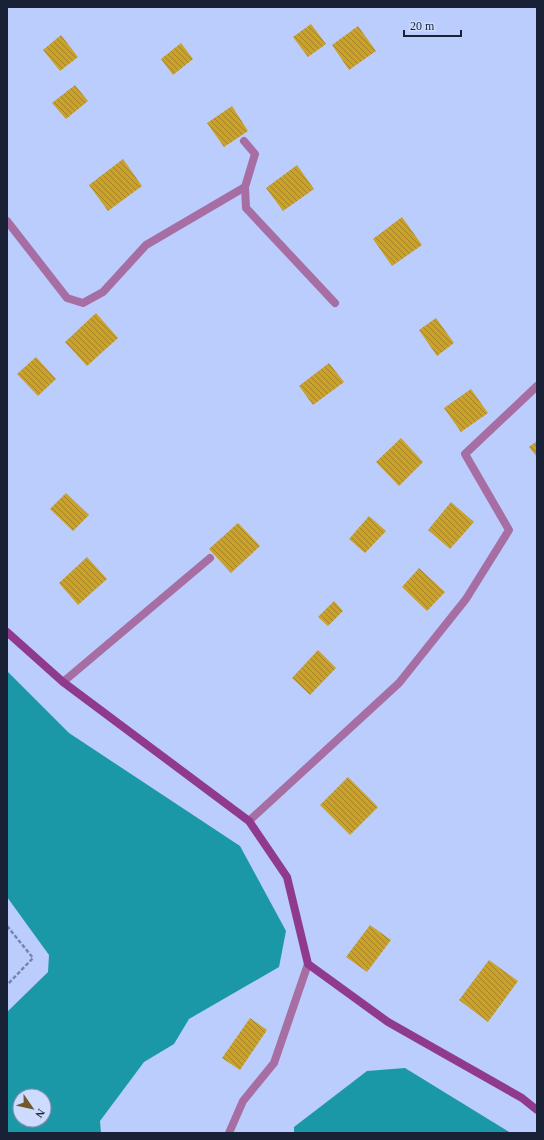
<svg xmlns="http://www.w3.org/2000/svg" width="544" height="1140" font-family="Georgia,serif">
	<defs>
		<pattern id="building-back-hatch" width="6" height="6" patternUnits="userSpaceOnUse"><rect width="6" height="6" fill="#caa12b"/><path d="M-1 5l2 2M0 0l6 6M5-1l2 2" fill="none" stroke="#a38326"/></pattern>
	</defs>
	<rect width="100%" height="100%" fill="#bbcdfc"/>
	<g fill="#1b98a7" fill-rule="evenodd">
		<path d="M 7,671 L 69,733 L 240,846 L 286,931 L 279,967 L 189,1019 L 174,1044 L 144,1062 L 100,1121 L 101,1133 L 7,1133 L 7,1012 L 48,972 L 49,955 L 7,897 ZM 20,1096 L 44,1096 L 44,1120 L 20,1120 Z"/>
		<polygon points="405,1068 511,1133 294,1133 294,1127 367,1071"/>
	</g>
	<g fill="url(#building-back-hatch)">
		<polygon points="311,24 326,44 308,57 293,37"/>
		<polygon points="358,26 376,51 349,70 332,45"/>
		<polygon points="61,35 78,57 60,71 43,50"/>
		<polygon points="181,43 193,59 173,75 161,59"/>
		<polygon points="75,85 88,101 66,119 52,103"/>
		<polygon points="232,106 248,131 224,147 207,123"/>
		<polygon points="123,159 142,186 108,211 89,185"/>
		<polygon points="297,165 314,189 283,211 266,188"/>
		<polygon points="402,217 422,245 392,266 373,239"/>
		<polygon points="96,313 118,338 87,366 65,342"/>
		<polygon points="436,318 454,343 437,356 419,330"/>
		<polygon points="36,357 56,379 38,396 17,374"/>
		<polygon points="329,363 344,382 313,405 299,386"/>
		<polygon points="471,389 488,413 461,432 444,408"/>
		<polygon points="401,438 423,462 399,486 376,462"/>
		<polygon points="537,441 537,457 529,447"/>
		<polygon points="66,493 89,515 73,531 50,509"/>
		<polygon points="451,502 474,522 450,549 428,530"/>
		<polygon points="369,516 386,531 365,553 349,539"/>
		<polygon points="238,523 260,546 231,573 209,549"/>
		<polygon points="87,557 107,579 78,605 59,583"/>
		<polygon points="419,568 445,592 427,611 402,587"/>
		<polygon points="334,601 343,611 328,626 318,617"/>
		<polygon points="318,650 336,668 310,695 292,678"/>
		<polygon points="348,777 378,807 350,835 320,805"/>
		<polygon points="370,925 391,940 367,972 346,957"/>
		<polygon points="489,960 518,981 488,1022 459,1000"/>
		<polygon points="250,1018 267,1030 240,1070 222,1058"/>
	</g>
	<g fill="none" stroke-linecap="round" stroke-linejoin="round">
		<polyline stroke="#7886ab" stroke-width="2.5" stroke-dasharray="4 2" stroke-linecap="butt" points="7,926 33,958 7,985"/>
		<g stroke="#a76ea4" stroke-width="8">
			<polyline points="245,187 246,208 335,303"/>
			<polyline points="7,221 67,298 83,303 103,292 146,245 245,187 255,154 244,141"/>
			<polyline points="63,682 210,558"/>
			<polyline points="249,821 399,683 466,599 509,530 465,454 537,386"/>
			<polyline points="229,1133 243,1101 274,1063 308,964"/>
		</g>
		<polyline stroke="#8f3a8e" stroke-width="8" points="7,632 63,682 249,821 287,877 308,964 388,1022 522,1098 537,1110"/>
	</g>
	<rect width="544" height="1140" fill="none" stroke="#192137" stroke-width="16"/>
	<g transform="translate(32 1108) rotate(124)"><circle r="19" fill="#cddbfe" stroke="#8591ae"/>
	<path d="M0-3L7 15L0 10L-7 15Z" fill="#6f5b2a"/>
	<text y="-6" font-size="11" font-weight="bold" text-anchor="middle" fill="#192137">N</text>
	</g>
	<path d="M404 30v6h57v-6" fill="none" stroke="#192137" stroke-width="2"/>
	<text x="410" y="30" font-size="12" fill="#192137" stroke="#cddbfe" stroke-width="3" paint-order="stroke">20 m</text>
</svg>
